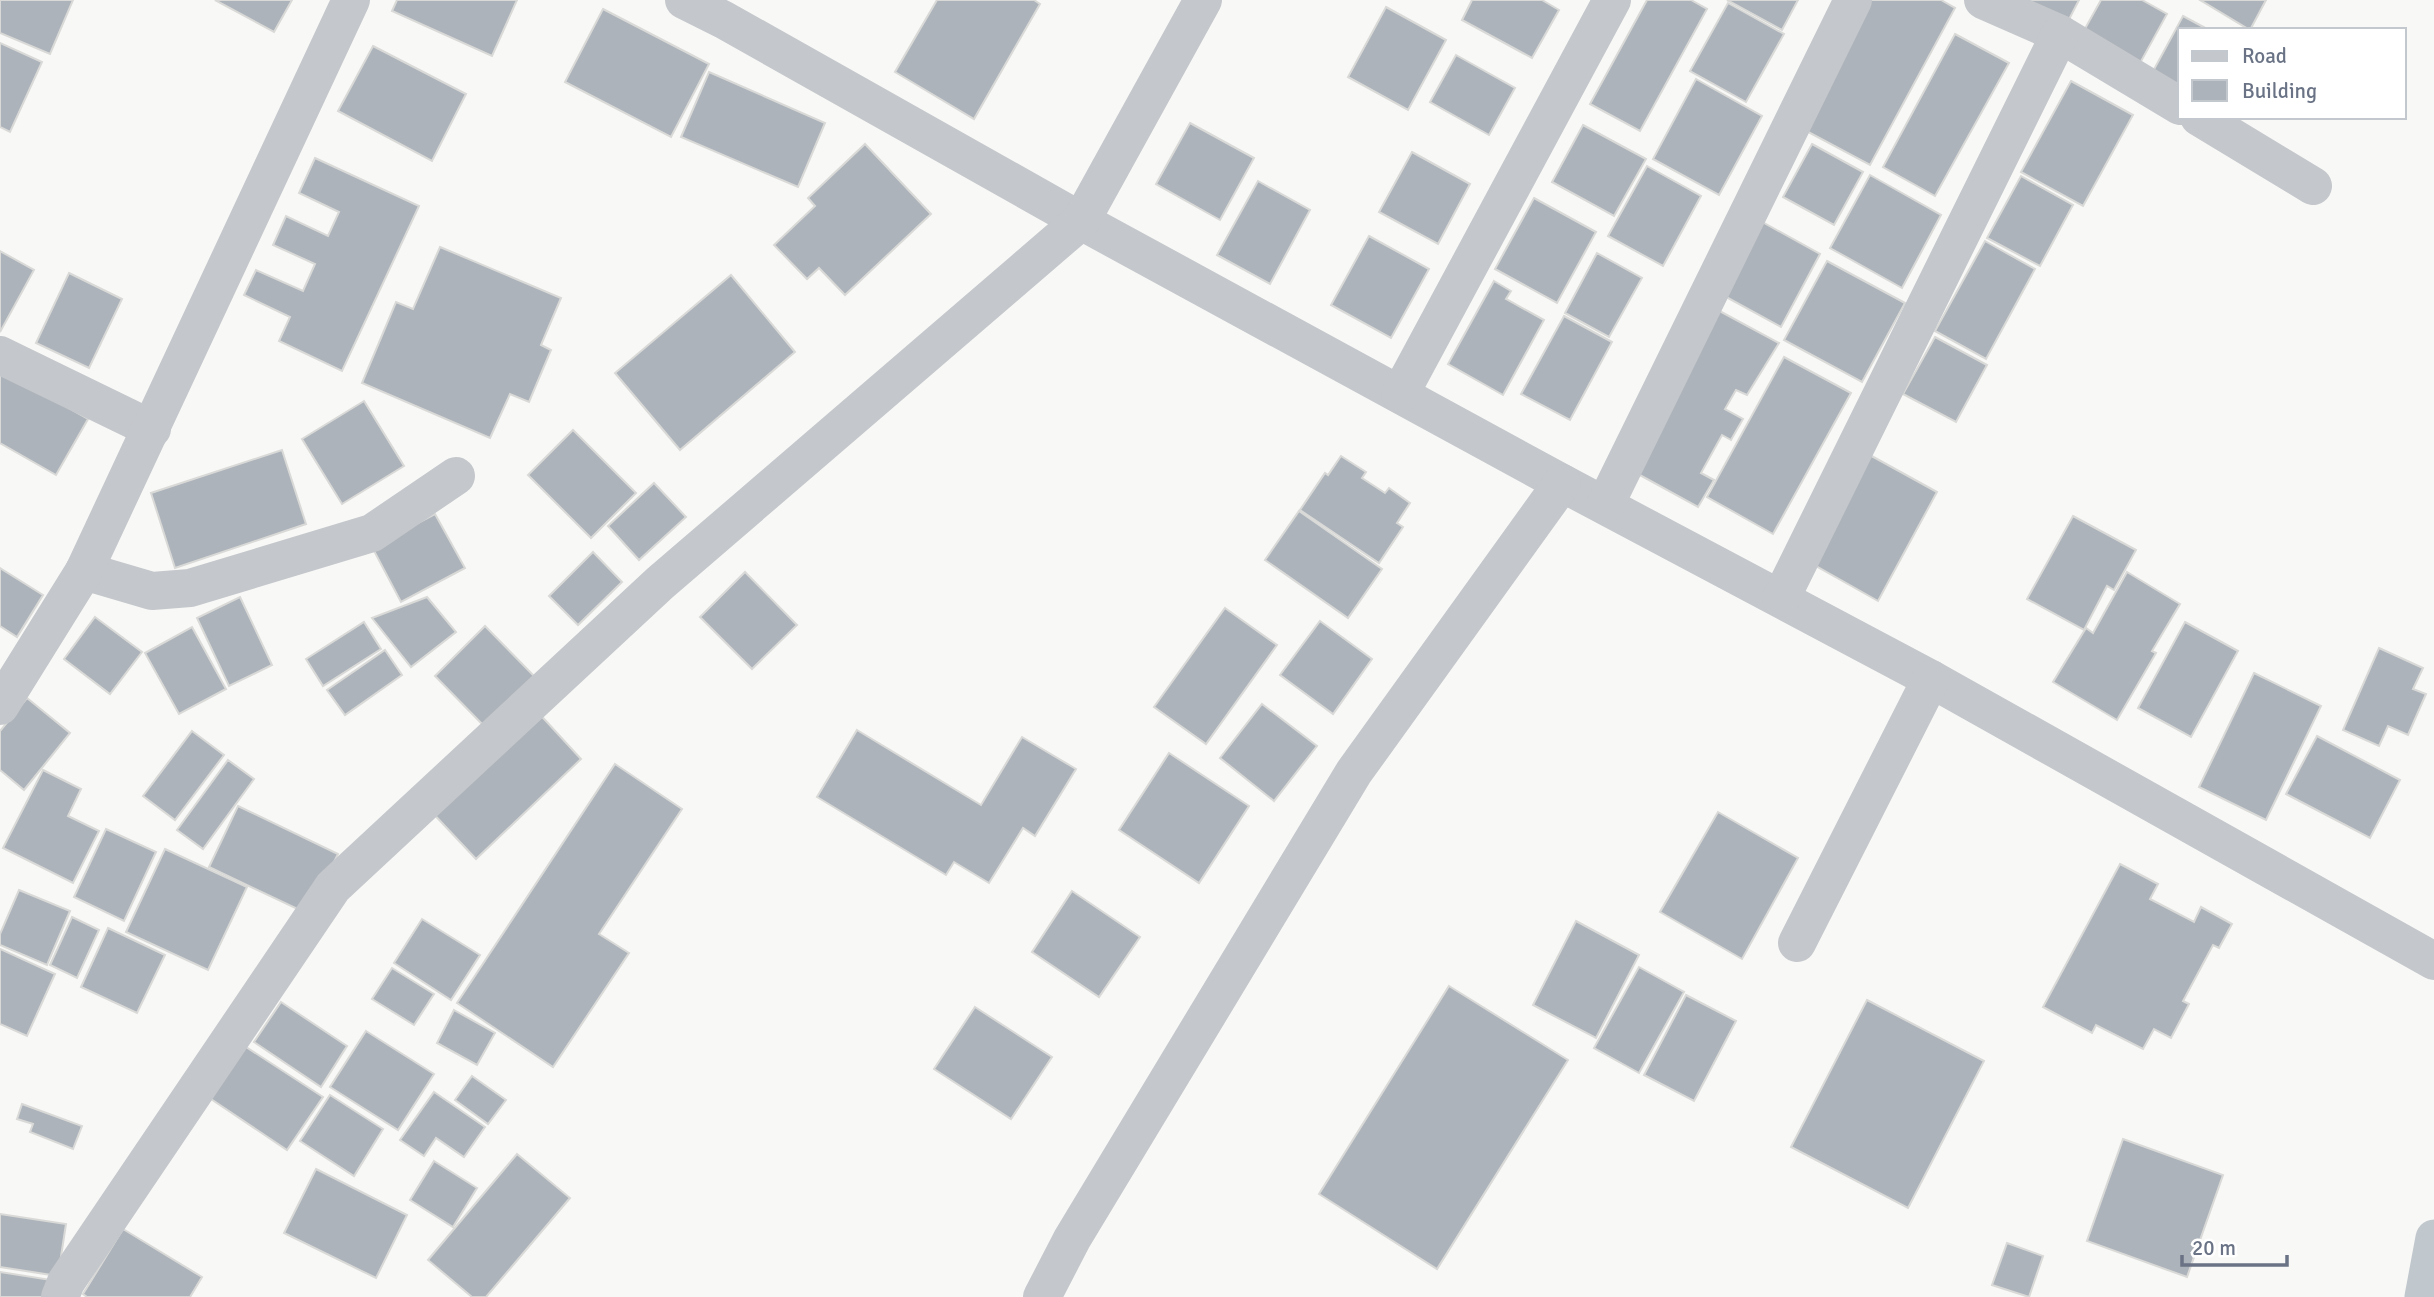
<svg xmlns="http://www.w3.org/2000/svg" width="2434" height="1297" font-family="Signika,sans-serif">
	<rect width="100%" height="100%" fill="#f8f8f6"/>
	<g fill="none" stroke-linecap="round" stroke-linejoin="round">
		<polyline stroke="#c0c7cd" stroke-width="37" points="2423,1297 2434,1238"/>
	</g>
	<g fill="#adb3ba" stroke="#d9dad8" stroke-width="2">
		<polygon points="0,0 73,0 50,54 0,33"/>
		<polygon points="215,0 292,0 274,32"/>
		<polygon points="397,0 517,0 492,56 392,11"/>
		<polygon points="937,0 1034,0 1040,4 974,119 895,72"/>
		<polygon points="1472,0 1542,0 1559,10 1532,58 1462,20"/>
		<polygon points="1647,0 1691,0 1707,9 1640,131 1590,104"/>
		<polygon points="1727,0 1798,0 1782,30"/>
		<polygon points="1866,0 1941,0 1955,8 1870,165 1797,126"/>
		<polygon points="2007,0 2079,0 2063,31"/>
		<polygon points="2101,0 2142,0 2167,14 2139,65 2082,34"/>
		<polygon points="2200,0 2266,0 2250,30"/>
		<polygon points="1728,3 1784,34 1746,102 1690,71"/>
		<polygon points="1386,7 1446,40 1408,110 1348,77"/>
		<polygon points="603,9 709,64 671,137 565,82"/>
		<polygon points="2183,16 2209,30 2180,30 2180,89 2152,73"/>
		<polygon points="1955,34 2009,63 1935,196 1883,167"/>
		<polygon points="0,43 42,62 10,132 0,127"/>
		<polygon points="373,46 466,94 432,161 338,111"/>
		<polygon points="1456,55 1515,88 1489,135 1430,102"/>
		<polygon points="709,72 825,123 798,187 681,137"/>
		<polygon points="1696,79 1762,116 1719,195 1653,159"/>
		<polygon points="2071,81 2133,115 2083,206 2021,172"/>
		<polygon points="1190,123 1254,158 1220,220 1156,184"/>
		<polygon points="1583,125 1646,159 1614,216 1552,182"/>
		<polygon points="865,144 931,214 845,295 819,268 807,279 774,245 815,206 808,198"/>
		<polygon points="1812,144 1863,172 1834,225 1783,197"/>
		<polygon points="1412,152 1470,184 1438,244 1379,212"/>
		<polygon points="315,158 419,206 342,371 279,341 290,317 244,295 256,270 303,291 315,264 273,245 286,216 328,236 339,212 299,193"/>
		<polygon points="1647,166 1701,196 1663,266 1608,236"/>
		<polygon points="1870,175 1941,215 1902,288 1830,248"/>
		<polygon points="2021,176 2073,205 2040,266 1987,238"/>
		<polygon points="1258,181 1310,210 1270,284 1217,255"/>
		<polygon points="1534,198 1596,232 1557,303 1495,269"/>
		<polygon points="1757,219 1820,254 1781,327 1717,292"/>
		<polygon points="1369,236 1429,269 1391,338 1331,305"/>
		<polygon points="1985,241 2035,269 1986,359 1935,331"/>
		<polygon points="440,247 561,298 541,345 551,350 529,402 510,394 490,438 362,383 396,302 413,309"/>
		<polygon points="0,251 34,270 0,332"/>
		<polygon points="1597,253 1642,278 1609,337 1565,313"/>
		<polygon points="1827,261 1905,303 1862,382 1784,340"/>
		<polygon points="69,273 122,299 89,368 36,343"/>
		<polygon points="731,275 795,352 680,450 615,373"/>
		<polygon points="1494,281 1511,291 1506,299 1544,320 1503,395 1448,364"/>
		<polygon points="1714,308 1779,343 1747,395 1736,390 1725,409 1743,419 1731,440 1722,435 1701,473 1714,480 1698,507 1627,468"/>
		<polygon points="1564,316 1612,342 1570,420 1521,394"/>
		<polygon points="1935,337 1987,365 1956,422 1903,394"/>
		<polygon points="1784,357 1851,393 1773,534 1707,497"/>
		<polygon points="0,369 88,419 56,475 0,443"/>
		<polygon points="364,401 404,466 342,504 302,439"/>
		<polygon points="573,430 636,493 591,538 528,475"/>
		<polygon points="282,450 306,524 175,568 151,493"/>
		<polygon points="1868,454 1937,492 1878,601 1809,562"/>
		<polygon points="1341,456 1366,472 1362,478 1385,493 1389,488 1410,503 1397,523 1403,527 1379,563 1300,510 1325,473 1328,475"/>
		<polygon points="654,483 686,517 639,560 608,526"/>
		<polygon points="1299,511 1382,569 1348,618 1265,560"/>
		<polygon points="435,514 465,568 401,602 372,547"/>
		<polygon points="2073,516 2136,550 2114,590 2107,586 2084,630 2027,599"/>
		<polygon points="593,552 622,582 578,625 549,596"/>
		<polygon points="0,568 43,595 17,637 0,626"/>
		<polygon points="745,572 797,625 752,669 700,617"/>
		<polygon points="2127,572 2180,604 2152,651 2156,653 2117,720 2053,682 2086,628 2093,633"/>
		<polygon points="240,597 272,665 229,686 197,618"/>
		<polygon points="427,597 456,632 411,667 372,618"/>
		<polygon points="1225,608 1277,645 1206,744 1154,707"/>
		<polygon points="95,617 142,652 110,694 64,659"/>
		<polygon points="1320,621 1372,659 1333,714 1280,675"/>
		<polygon points="364,622 381,649 323,686 306,659"/>
		<polygon points="2185,622 2238,651 2191,737 2138,708"/>
		<polygon points="485,626 535,677 484,726 435,676"/>
		<polygon points="192,627 226,689 179,714 145,653"/>
		<polygon points="2379,648 2423,668 2413,689 2426,694 2408,735 2388,726 2379,746 2343,730"/>
		<polygon points="385,650 402,675 345,715 327,690"/>
		<polygon points="2254,673 2321,706 2266,820 2199,787"/>
		<polygon points="27,698 70,733 24,790 0,770 0,731"/>
		<polygon points="1262,704 1317,746 1274,801 1220,758"/>
		<polygon points="534,708 581,759 476,859 428,808"/>
		<polygon points="857,730 981,805 1022,737 1076,769 1035,836 1023,828 989,883 954,862 946,875 817,797"/>
		<polygon points="192,731 224,755 175,820 143,796"/>
		<polygon points="2317,736 2400,780 2370,838 2286,794"/>
		<polygon points="1169,753 1249,806 1199,883 1119,830"/>
		<polygon points="228,760 254,779 203,849 177,830"/>
		<polygon points="615,764 682,809 599,934 629,953 553,1067 457,1003"/>
		<polygon points="43,770 81,789 68,816 99,831 73,883 3,848"/>
		<polygon points="238,806 338,854 308,914 209,867"/>
		<polygon points="1718,812 1798,858 1742,959 1660,912"/>
		<polygon points="106,829 156,852 124,921 74,897"/>
		<polygon points="165,849 247,887 208,970 126,932"/>
		<polygon points="2120,864 2158,884 2150,899 2194,922 2201,907 2232,924 2219,948 2213,945 2183,1001 2189,1004 2171,1038 2154,1029 2143,1049 2096,1025 2092,1033 2043,1007"/>
		<polygon points="19,890 70,911 47,965 0,945 0,934"/>
		<polygon points="1072,891 1140,937 1099,997 1032,952"/>
		<polygon points="72,917 99,930 77,978 50,965"/>
		<polygon points="422,919 480,955 451,1000 394,963"/>
		<polygon points="1576,921 1639,955 1596,1038 1533,1005"/>
		<polygon points="108,928 165,955 137,1013 81,987"/>
		<polygon points="0,949 55,974 27,1036 0,1024"/>
		<polygon points="1639,967 1684,992 1639,1073 1594,1048"/>
		<polygon points="392,968 434,994 414,1025 372,999"/>
		<polygon points="1449,986 1568,1060 1437,1269 1319,1194"/>
		<polygon points="1686,995 1736,1021 1694,1101 1644,1075"/>
		<polygon points="1867,1000 1984,1061 1908,1208 1791,1147"/>
		<polygon points="281,1002 347,1046 321,1087 254,1042"/>
		<polygon points="975,1007 1052,1057 1011,1119 934,1069"/>
		<polygon points="454,1010 495,1033 477,1065 437,1043"/>
		<polygon points="366,1031 434,1074 398,1130 330,1087"/>
		<polygon points="243,1045 323,1097 287,1150 208,1097"/>
		<polygon points="472,1076 506,1100 488,1124 455,1100"/>
		<polygon points="434,1092 485,1127 464,1157 436,1138 424,1156 400,1140"/>
		<polygon points="330,1095 383,1129 354,1176 300,1141"/>
		<polygon points="22,1104 82,1126 73,1149 30,1132 33,1124 17,1119"/>
		<polygon points="2123,1139 2223,1175 2187,1277 2087,1241"/>
		<polygon points="517,1154 570,1198 486,1297 472,1297 428,1260"/>
		<polygon points="434,1161 477,1188 453,1227 410,1200"/>
		<polygon points="316,1169 407,1215 376,1278 284,1233"/>
		<polygon points="0,1214 66,1224 58,1276 0,1267"/>
		<polygon points="123,1229 202,1277 190,1297 87,1297 83,1294"/>
		<polygon points="2007,1243 2043,1256 2029,1297 1992,1285"/>
		<polygon points="0,1272 51,1280 48,1297 0,1297"/>
	</g>
	<g fill="none" stroke-linecap="round" stroke-linejoin="round">
		<g stroke="#c4c7cb" stroke-width="38">
			<polyline points="684,0 724,20 1081,221 1562,483 1931,679 2434,961"/>
			<polyline points="1983,0 2060,34 2180,106"/>
			<polyline points="2199,117 2313,186"/>
			<polyline points="0,355 152,429"/>
			<polyline points="1400,394 1612,0"/>
			<polyline points="1605,505 1853,0"/>
			<polyline points="84,571 152,591 190,588 372,533 456,476"/>
			<polyline points="1781,598 2060,34"/>
			<polyline points="0,706 84,571 351,0"/>
			<polyline points="1797,943 1931,679"/>
			<polyline points="60,1297 66,1282 333,887 660,583 1081,221 1203,0"/>
			<polyline points="1042,1297 1072,1239 1354,772 1562,483"/>
		</g>
	</g>
	<rect x="2178" y="28" width="228" height="91" fill="#ffffff" stroke="#c3c7ce" stroke-width="2"/>
	<rect x="2192" y="51" width="35" height="10" fill="#c4c7cb" stroke="#c3c7ce" stroke-width="2"/>
	<text x="2242" y="63" font-size="21" fill="#697385">Road</text>
	<rect x="2192" y="80" width="35" height="21" fill="#adb3ba" stroke="#c3c7ce" stroke-width="2"/>
	<text x="2242" y="98" font-size="21" fill="#697385">Building</text>
	<path d="M2182 1255v10h105v-10" fill="none" stroke="#697385" stroke-width="3.5"/>
	<text x="2192" y="1255" font-size="21" fill="#697385" stroke="#ffffff" stroke-width="5" paint-order="stroke">20 m</text>
</svg>
